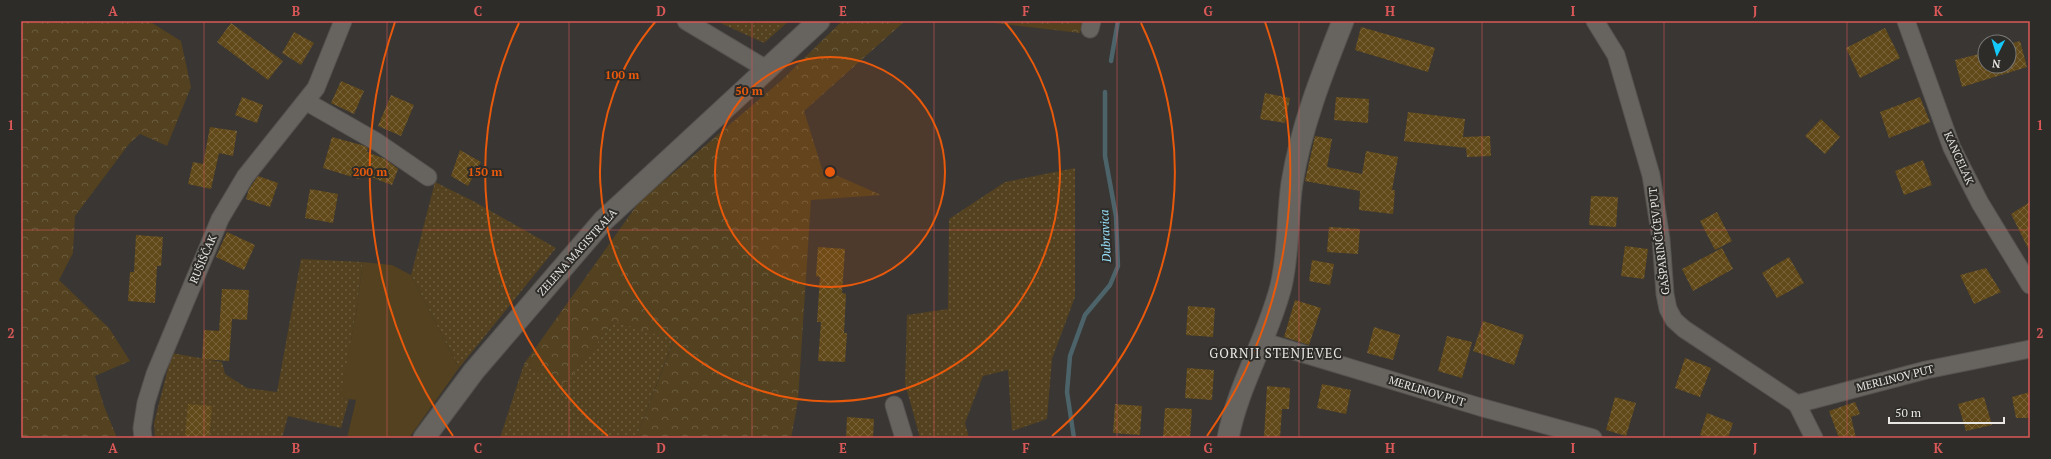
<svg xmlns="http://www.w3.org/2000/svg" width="2051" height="459" font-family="'PT Serif',serif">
	<defs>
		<pattern id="grass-dots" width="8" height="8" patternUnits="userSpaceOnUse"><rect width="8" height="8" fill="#53411f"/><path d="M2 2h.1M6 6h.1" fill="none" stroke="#6c5c3f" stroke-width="1.8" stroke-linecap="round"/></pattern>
		<pattern id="forest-crowns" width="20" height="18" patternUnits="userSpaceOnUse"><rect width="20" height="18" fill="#53411f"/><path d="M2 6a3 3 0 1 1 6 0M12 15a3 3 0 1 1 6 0" fill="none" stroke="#6c5c3f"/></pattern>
		<pattern id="building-cross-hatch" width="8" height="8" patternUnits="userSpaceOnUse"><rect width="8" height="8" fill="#614919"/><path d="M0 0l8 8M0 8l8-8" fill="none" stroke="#78633a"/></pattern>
	</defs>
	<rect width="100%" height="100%" fill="#393633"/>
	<g fill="url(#grass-dots)">
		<polygon points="716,21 789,21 764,43"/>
		<polygon points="1075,168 1075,297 1052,359 1047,419 1012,431 1008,370 983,376 965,423 969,438 920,438 905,383 907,315 948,309 949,219 1005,182"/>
		<polygon points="435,182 475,202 556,248 459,368 411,275"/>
		<polygon points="301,259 363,262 356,313 341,398 349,399 341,428 288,416 282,438 155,438 154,423 172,353 222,362 225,374 247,388 277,392"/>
		<polygon points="614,321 674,339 636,438 500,438 524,364 565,384"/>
	</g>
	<g fill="url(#forest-crowns)">
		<polygon points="21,21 149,21 181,41 191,87 167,146 140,134 129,144 75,216 73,253 59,280 109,328 130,361 95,376 104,406 117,438 21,438"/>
		<polygon points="842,21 905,21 804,111 822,169 881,195 811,200 798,401 791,438 636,438 674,340 614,321 565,385 524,364 639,202 783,79"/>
		<polygon points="976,21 1083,21 1080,33"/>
	</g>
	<polygon fill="#53411f" points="363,262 392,265 411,275 459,368 409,438 347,438 356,400 340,398 356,313"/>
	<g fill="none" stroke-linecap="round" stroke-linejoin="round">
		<g stroke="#4c636a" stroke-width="4.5">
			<polyline points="1111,61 1118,21"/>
			<polyline points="1074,438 1067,392 1070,356 1085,315 1110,285 1118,266 1116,216 1105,156 1105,92"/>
		</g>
	</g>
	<g fill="url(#building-cross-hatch)">
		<polygon points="231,23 283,61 268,80 217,42"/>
		<polygon points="1361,27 1435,48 1428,72 1355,50"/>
		<polygon points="1885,28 1900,58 1860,78 1846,48"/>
		<polygon points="294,32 314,43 301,65 282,53"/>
		<polygon points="2020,41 2027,67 1962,87 1955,60 1983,53 1985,66 2009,66 2009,44"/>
		<polygon points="341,81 364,91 354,114 331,103"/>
		<polygon points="1265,93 1290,98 1285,123 1260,119"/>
		<polygon points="391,95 414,105 401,136 378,126"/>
		<polygon points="242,97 263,105 257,123 235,115"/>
		<polygon points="1336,97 1369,99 1368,123 1334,120"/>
		<polygon points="1920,97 1930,122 1889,138 1880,112"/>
		<polygon points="1408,112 1465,119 1463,137 1490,136 1491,156 1467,157 1466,148 1404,141"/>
		<polygon points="1821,119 1840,137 1825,154 1805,136"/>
		<polygon points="210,127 237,131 233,156 219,153 211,189 188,184 193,162 203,164"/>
		<polygon points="1315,136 1332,139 1327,167 1362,174 1366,151 1398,157 1392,190 1395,190 1393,214 1359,210 1360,191 1305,181"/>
		<polygon points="332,137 365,146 368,148 367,152 385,159 398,169 392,185 360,173 359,179 323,168"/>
		<polygon points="460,150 481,162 468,186 451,176"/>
		<polygon points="1923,160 1932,185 1904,195 1895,171"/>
		<polygon points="258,176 278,183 270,207 246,199 249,189"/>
		<polygon points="310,189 338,194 333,223 305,218"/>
		<polygon points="1591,196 1618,197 1616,227 1589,225"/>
		<polygon points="2030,202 2030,252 2011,214"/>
		<polygon points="1717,212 1732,241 1715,250 1700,221"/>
		<polygon points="1329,227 1360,229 1358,254 1327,252"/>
		<polygon points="227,232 255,245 244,270 216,257"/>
		<polygon points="136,235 163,237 161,266 157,266 155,303 128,301 130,272 134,272"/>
		<polygon points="1625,246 1648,249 1644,279 1621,276"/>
		<polygon points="818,247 845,249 842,293 846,294 844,333 847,333 845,362 818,361 821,322 817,322 820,277 816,276"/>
		<polygon points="1722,248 1733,269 1693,291 1682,269"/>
		<polygon points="1789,257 1804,283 1777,298 1762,273"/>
		<polygon points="1312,260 1334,264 1330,285 1309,281"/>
		<polygon points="1986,268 2001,292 1974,304 1960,275"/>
		<polygon points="222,289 249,290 247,320 232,319 229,361 202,359 204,330 219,331"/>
		<polygon points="1295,300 1321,308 1309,345 1284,337"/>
		<polygon points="1188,306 1215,308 1213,337 1186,335"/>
		<polygon points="1483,321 1524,335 1514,365 1473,351"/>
		<polygon points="1374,327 1400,335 1393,360 1367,353"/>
		<polygon points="1447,336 1472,342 1462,378 1438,371"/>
		<polygon points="1685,358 1711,368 1700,397 1675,388"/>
		<polygon points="1187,368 1214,370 1212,400 1185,398"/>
		<polygon points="1322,384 1351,390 1346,414 1317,408"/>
		<polygon points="1267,386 1290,388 1289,409 1282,409 1280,438 1264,438"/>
		<polygon points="2030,392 2030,418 2016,418 2012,397"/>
		<polygon points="1615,397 1636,403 1626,436 1606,430"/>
		<polygon points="1984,397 1992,425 1966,431 1958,404"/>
		<polygon points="1855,402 1860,414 1851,417 1856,438 1839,438 1829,411"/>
		<polygon points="188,404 212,406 209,438 185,438"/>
		<polygon points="1115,404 1142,406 1140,435 1113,433"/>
		<polygon points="1165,408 1192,409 1190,438 1163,437"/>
		<polygon points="1707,413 1733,423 1728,438 1707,438 1700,435"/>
		<polygon points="847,417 874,419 873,438 846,438"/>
	</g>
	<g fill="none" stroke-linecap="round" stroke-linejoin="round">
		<defs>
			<g id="minor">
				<polyline points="686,21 768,70"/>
				<polyline points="1595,21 1616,55 1639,134 1651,175 1661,239 1665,294 1668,309 1674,320 1684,329 1797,404"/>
				<polyline points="1906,21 1952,148 1980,203 2030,285"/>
				<polyline points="1090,29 1092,21"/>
				<polyline points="307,102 377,142 428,177"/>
				<polyline points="1261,341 1480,407 1593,438"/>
				<polyline points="894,405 904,438"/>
				<polyline points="143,438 142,428 146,403 155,374 220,219 245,177 316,88 343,21"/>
				<polyline points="1814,438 1797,404 1926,370 2030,349"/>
			</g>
			<g id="tertiary">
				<polyline points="424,438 474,371 603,221 819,21"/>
				<path d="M 1228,438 C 1238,385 1268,338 1281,286 C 1289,253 1287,217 1292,183 C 1301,127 1322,74 1343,21"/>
			</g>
		</defs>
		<use href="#minor" stroke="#54524f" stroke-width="19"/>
		<use href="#tertiary" stroke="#54524f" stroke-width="23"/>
		<use href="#minor" stroke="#676460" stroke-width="17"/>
		<use href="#tertiary" stroke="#676460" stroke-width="21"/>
	</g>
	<path fill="none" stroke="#da5857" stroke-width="1" stroke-opacity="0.55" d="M 204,21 L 204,438M 387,21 L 387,438M 569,21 L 569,438M 752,21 L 752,438M 934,21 L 934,438M 1117,21 L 1117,438M 1299,21 L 1299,438M 1482,21 L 1482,438M 1664,21 L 1664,438M 1847,21 L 1847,438M 21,230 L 2030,230"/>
	<circle cx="830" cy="172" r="115" fill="#e8590c" fill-opacity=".12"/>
	<g fill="none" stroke="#e8590c" stroke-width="2">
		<circle cx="830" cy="172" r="115"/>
		<path d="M1004 21A230 230 0 1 1 656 21"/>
		<path d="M608 436A345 345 0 0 1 519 23M1141 23A345 345 0 0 1 1052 436"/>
		<path d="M453 436A460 460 0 0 1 395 22M1265 22A460 460 0 0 1 1207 436"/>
	</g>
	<g text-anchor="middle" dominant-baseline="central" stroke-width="4" stroke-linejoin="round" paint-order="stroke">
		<g font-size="11" fill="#e8e7e4" stroke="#2e2c29">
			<text transform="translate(1959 158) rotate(66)">KANCELAK</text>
			<text transform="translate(1659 241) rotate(-97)">GAŠPARINČIĆEV PUT</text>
			<text transform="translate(577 252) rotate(-48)">ZELENA MAGISTRALA</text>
			<text transform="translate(203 259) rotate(-67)">RUŠIŠČAK</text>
			<text transform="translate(1895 378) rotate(-14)">MERLINOV PUT</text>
			<text transform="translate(1427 391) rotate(17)">MERLINOV PUT</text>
		</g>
		<g font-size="12" font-style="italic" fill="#98e1fc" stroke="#2e2c29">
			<text transform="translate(1105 236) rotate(-93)">Dubravica</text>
		</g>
		<g font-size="13" letter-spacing="1" fill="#e8e7e4" stroke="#2e2c29">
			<text x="1276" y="353">GORNJI STENJEVEC</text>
		</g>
	</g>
	<circle cx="830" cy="172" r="6" fill="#e8590c" stroke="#2e2c29" stroke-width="2"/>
	<g font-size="12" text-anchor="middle" font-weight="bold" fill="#e8590c" stroke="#2e2c29" stroke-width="4" stroke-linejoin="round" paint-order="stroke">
		<text x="622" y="79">100 m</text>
		<text x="749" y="95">50 m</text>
		<text x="485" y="176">150 m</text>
		<text x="370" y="176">200 m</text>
	</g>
	<rect width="2051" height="459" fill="none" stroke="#2e2c29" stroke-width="44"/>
	<g transform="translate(1997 54) rotate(185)"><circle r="19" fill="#2e2c29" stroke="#787774"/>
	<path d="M0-3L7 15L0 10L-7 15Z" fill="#13cafb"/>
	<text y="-6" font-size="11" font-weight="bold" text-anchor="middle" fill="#e8e7e4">N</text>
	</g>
	<path d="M1889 417v6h115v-6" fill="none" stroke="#e8e7e4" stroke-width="2"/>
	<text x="1895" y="417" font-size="12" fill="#e8e7e4" stroke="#2e2c29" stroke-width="3" paint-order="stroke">50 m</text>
	<rect x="22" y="22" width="2007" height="415" fill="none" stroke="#da5857" stroke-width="1.5"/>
	<g font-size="13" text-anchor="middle" font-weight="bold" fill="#da5857">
		<text x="113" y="16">A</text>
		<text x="296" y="16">B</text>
		<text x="478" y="16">C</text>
		<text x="661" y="16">D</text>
		<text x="843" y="16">E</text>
		<text x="1026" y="16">F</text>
		<text x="1208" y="16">G</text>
		<text x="1390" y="16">H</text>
		<text x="1573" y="16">I</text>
		<text x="1755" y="16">J</text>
		<text x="1938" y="16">K</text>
		<text x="11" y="130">1</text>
		<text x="2040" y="130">1</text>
		<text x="11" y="338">2</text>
		<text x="2040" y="338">2</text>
		<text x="113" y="453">A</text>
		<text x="296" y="453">B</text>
		<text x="478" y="453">C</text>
		<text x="661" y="453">D</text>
		<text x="843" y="453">E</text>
		<text x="1026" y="453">F</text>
		<text x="1208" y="453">G</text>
		<text x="1390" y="453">H</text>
		<text x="1573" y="453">I</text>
		<text x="1755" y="453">J</text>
		<text x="1938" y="453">K</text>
	</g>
</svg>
